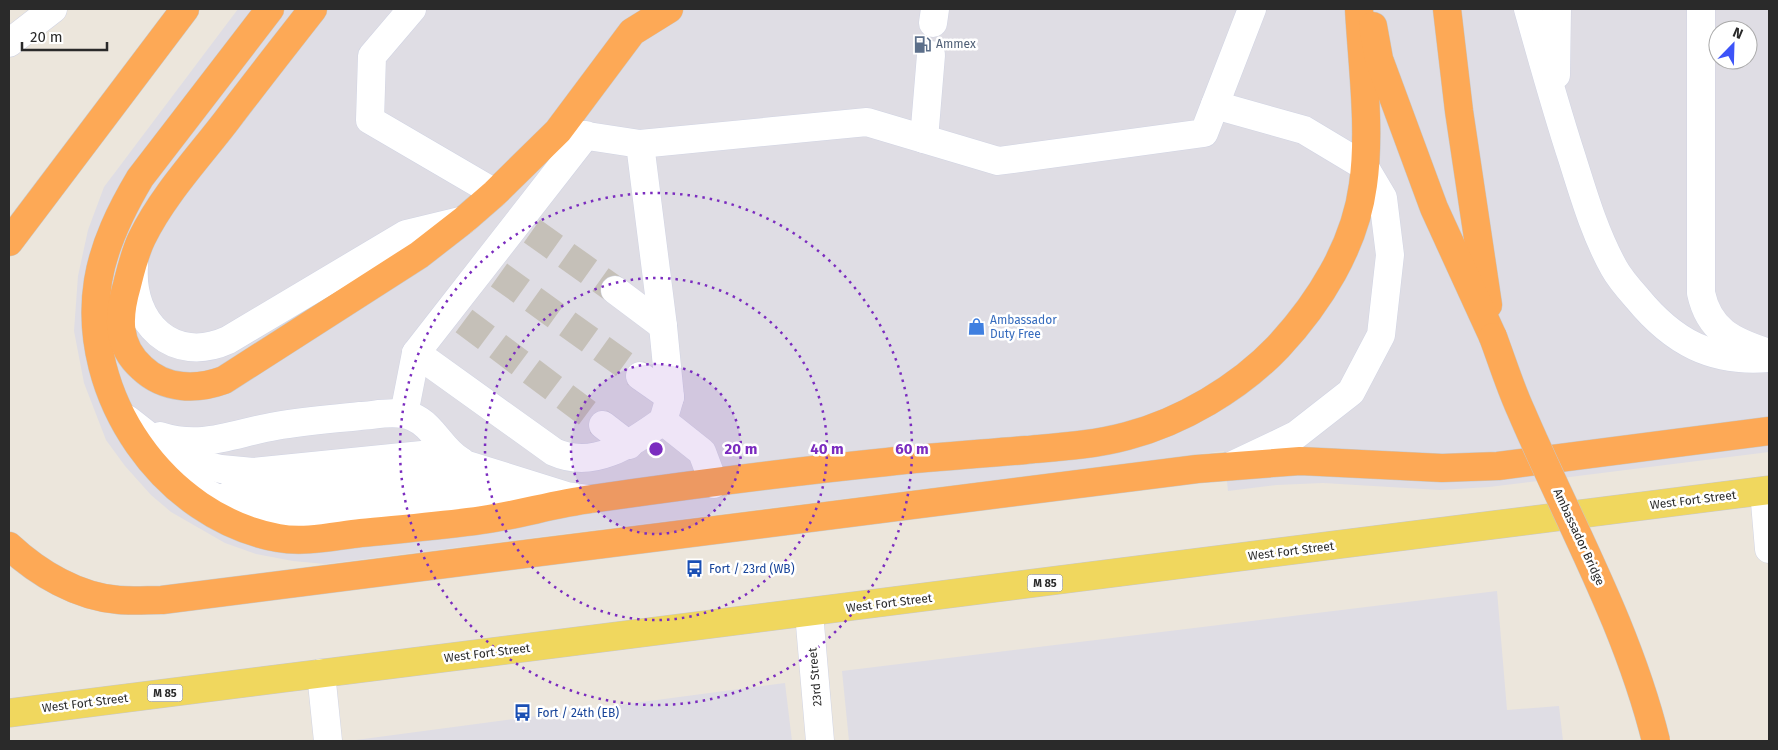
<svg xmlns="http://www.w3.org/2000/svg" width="1778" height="750" font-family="'Fira Sans',sans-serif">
	<rect width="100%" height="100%" fill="#ece6dc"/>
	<g fill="#dfdde4" fill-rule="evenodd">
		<path d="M 238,9 L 1769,9 L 1769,452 L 1489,487 L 1440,490 L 1323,483 L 1277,485 L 1228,491 L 1224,451 L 325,564 L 293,561 L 256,554 L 225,543 L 171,512 L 151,495 L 125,466 L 106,440 L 84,383 L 74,331 L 78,276 L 88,230 L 104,187 ZM 1718,30 L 1748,30 L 1748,60 L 1718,60 Z"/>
		<polygon points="1497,591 1507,710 1559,706 1563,741 849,741 842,671"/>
		<polygon points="785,683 792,741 356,741 356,740"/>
	</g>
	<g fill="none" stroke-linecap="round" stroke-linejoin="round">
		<g stroke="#c5c0b8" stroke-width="28" stroke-dasharray="28 14" stroke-linecap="butt">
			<polyline points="532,231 615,290"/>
			<polyline points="499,275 640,376"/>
			<polyline points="464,321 603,425"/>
		</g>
		<defs>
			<g id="minor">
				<polyline points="412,9 372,56 370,120 495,193"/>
				<path d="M 1528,9 C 1542,59 1556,109 1572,158 C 1584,196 1595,234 1614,268 C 1620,279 1629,289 1637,298 C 1673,342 1712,363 1769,358"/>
				<path d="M 1701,9 L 1701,293 C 1709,330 1732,341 1766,352"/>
				<polyline points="933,23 935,9"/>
				<polyline points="9,43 53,9"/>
				<polyline points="1556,75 1557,9"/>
				<polyline points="1215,105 1304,130 1364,166 1383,198 1390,255 1381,335 1351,392 1296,435 1231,466"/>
				<polyline points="568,133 640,144 663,326 670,397 663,421 702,452 714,484"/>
				<path d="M 586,135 L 416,353 L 554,452 C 594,470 630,444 663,421"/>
				<polyline points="924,139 931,55"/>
				<polyline points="640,144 867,122 998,161 1204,133 1252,9"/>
				<path d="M 134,266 C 130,323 173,365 228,340 L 406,234 L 464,220"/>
				<polyline points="615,290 663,326"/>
				<polyline points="640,376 670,397"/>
				<polyline points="404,414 416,353"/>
				<polyline points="127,419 164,448 200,464 221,469 253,472 432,454 567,496 589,499"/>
				<polyline points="603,425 629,445"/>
				<path d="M 160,436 C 203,450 234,433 276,426 C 304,421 332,419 360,416 C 377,415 396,410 413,417 C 434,426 441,450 461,461"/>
				<path d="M 174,474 C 208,496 244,514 284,516 L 533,490"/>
				<polyline points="1764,491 1769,549"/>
				<polyline points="229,495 249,497 477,473"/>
				<polyline points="809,613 820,741"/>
				<polyline points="321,673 328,741"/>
			</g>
			<polyline id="major" points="9,713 1769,490"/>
			<g id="highway">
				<path d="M 270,9 L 140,178 C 121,210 104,244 98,281 C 80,395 164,517 278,538 C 305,543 334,536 361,533 C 401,529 442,526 482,520 C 518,515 554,504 591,499 C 689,485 788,472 887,462 C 933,457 979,454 1026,450 C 1060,447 1094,445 1127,436 C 1181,422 1239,388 1278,347 C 1319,303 1355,246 1363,185 C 1371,129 1362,65 1359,9"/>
				<path d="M 313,9 C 284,46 255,83 227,120 C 198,158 163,195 142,238 C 135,252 131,269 127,285 C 118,316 116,345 142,368 C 165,390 197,390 224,380 L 419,255 L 464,220 L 495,193 L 558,131 L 632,32 L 669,9"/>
				<polyline points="1447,9 1459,111 1488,305"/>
				<polyline points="1373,26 1379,59 1434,208 1493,337"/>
				<polyline points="9,242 185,9"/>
				<path d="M 9,546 C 38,573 78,597 119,600 C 133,601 148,600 162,600 L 1197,469 L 1300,461 L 1442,468 L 1498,466 L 1769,431"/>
			</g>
		</defs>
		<use href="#minor" stroke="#d1d4e3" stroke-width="29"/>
		<use href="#major" stroke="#c8c8c8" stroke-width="29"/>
		<use href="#highway" stroke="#c8c8c8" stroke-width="29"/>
		<use href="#minor" stroke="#fff" stroke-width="28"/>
		<use href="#major" stroke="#f0d75e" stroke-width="28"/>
		<use href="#highway" stroke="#fda956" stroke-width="28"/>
		<defs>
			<path id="highway-bridge" d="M 1493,337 C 1502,361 1510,387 1521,411 C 1568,521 1627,624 1656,741"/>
		</defs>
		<use href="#highway-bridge" stroke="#c8c8c8" stroke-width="29" stroke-linecap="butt"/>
		<use href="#highway-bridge" stroke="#fda956" stroke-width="28"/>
	</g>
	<circle cx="656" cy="449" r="85" fill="#7b2cbf" fill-opacity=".12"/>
	<g fill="none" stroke="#7b2cbf" stroke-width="2.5" stroke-dasharray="2.5 5">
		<circle cx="656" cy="449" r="85"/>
		<circle cx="656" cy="449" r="171"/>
		<circle cx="656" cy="449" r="256"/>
	</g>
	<defs>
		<symbol id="fuel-bare" viewBox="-9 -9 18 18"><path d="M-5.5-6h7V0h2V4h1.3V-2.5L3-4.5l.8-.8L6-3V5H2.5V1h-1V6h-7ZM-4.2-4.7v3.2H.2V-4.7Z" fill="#5c6f8a" stroke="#fff" stroke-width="2.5" paint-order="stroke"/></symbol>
		<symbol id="shop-bare" viewBox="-9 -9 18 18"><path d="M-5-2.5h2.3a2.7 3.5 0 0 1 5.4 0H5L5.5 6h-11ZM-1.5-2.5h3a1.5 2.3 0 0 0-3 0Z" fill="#3f7fe0" stroke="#fff" stroke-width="2.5" paint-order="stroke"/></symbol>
		<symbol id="bus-bare" viewBox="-9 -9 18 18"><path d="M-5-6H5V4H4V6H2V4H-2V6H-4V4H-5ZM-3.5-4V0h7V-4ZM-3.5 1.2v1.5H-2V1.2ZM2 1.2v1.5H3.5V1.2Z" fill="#1a4fb4" stroke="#fff" stroke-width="2.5" paint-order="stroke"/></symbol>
	</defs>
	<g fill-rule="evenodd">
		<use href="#fuel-bare" x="910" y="32" width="25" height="25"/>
		<use href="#shop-bare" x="964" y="314" width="25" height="25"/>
		<use href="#bus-bare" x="682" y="556" width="25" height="25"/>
		<use href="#bus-bare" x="510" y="700" width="25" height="25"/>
	</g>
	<g text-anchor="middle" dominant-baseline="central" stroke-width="5" stroke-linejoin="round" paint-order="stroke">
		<g fill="#fff" stroke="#6a6a6a" stroke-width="1">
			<rect x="1027.5" y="574.5" width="35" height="17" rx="4"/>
			<rect x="147.5" y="684.5" width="35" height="17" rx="4"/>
		</g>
		<g font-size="11" font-weight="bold" fill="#2a2a2a">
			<text x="1045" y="583">M 85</text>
			<text x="165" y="693">M 85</text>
		</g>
		<g font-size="12" fill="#4e5e75" stroke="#fff" text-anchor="start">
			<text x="936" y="44">Ammex</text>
		</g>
		<g font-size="12" fill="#366cbe" stroke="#fff" text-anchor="start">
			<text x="990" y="320">Ambassador<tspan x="990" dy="14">Duty Free</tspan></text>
		</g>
		<g font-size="12" fill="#2a2a2a" stroke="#fff">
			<text transform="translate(1693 500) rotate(-7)">West Fort Street</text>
			<text transform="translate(1579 537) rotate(65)">Ambassador Bridge</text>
			<text transform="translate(1291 551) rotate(-7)">West Fort Street</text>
			<text transform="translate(889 603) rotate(-7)">West Fort Street</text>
			<text transform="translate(487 653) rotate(-7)">West Fort Street</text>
			<text transform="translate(815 677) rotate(-95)">23rd Street</text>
			<text transform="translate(85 703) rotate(-7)">West Fort Street</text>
		</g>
		<g font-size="12" fill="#164399" stroke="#fff" text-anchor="start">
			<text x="709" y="569">Fort / 23rd (WB)</text>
			<text x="537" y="713">Fort / 24th (EB)</text>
		</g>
	</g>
	<circle cx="656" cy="449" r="8" fill="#7b2cbf" stroke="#fff" stroke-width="2.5"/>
	<g font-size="15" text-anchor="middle" font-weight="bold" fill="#7b2cbf" stroke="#fff" stroke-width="5" stroke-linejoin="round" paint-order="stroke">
		<text x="741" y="454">20 m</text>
		<text x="827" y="454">40 m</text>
		<text x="912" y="454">60 m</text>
	</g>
	<rect width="1778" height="750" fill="none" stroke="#2a2a2a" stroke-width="20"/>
	<g transform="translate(1733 45) rotate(23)"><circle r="24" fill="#ffffff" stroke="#aaaaaa"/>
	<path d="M0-4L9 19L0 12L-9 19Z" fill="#3d54f8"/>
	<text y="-8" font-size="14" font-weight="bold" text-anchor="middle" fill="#2a2a2a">N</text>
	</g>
	<path d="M22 42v8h85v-8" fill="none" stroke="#2a2a2a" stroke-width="2.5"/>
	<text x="30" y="42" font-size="15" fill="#2a2a2a" stroke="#ffffff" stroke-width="4" paint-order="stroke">20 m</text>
</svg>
